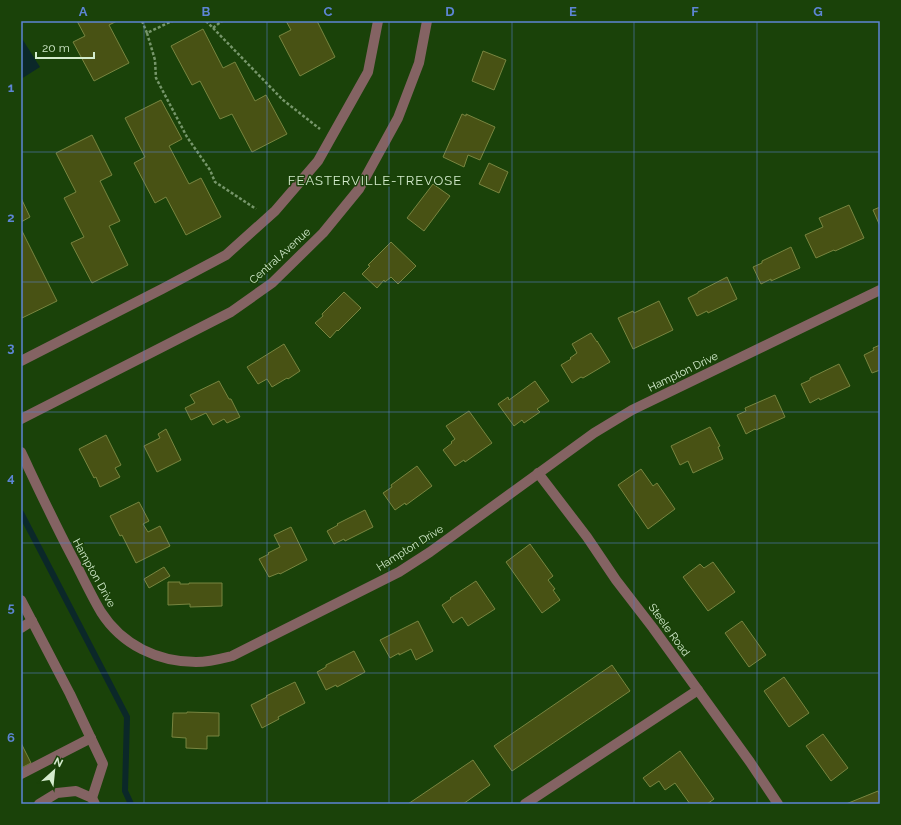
<svg xmlns="http://www.w3.org/2000/svg" width="901" height="825" font-family="Raleway,sans-serif">
	<rect width="100%" height="100%" fill="#1a4209"/>
	<polygon fill="#0b2829" points="21,37 40,67 21,79"/>
	<g fill="none" stroke-linecap="round" stroke-linejoin="round">
		<polyline stroke="#0b2829" stroke-width="6" points="21,513 127,717 125,791 131,804"/>
	</g>
	<g fill="#485214" stroke="#788540">
		<polygon points="77,21 117,21 109,25 129,63 94,81 73,42 85,36"/>
		<polygon points="286,21 317,21 335,57 300,76 279,36 291,30"/>
		<polygon points="203,29 223,68 235,62 255,101 266,95 287,134 252,152 232,114 220,119 200,81 192,85 171,46"/>
		<polygon points="483,51 506,60 494,90 472,81"/>
		<polygon points="161,100 182,139 169,146 189,184 201,178 221,217 186,235 166,197 155,203 134,163 145,157 125,118"/>
		<polygon points="462,114 466,116 466,114 495,127 480,160 468,155 464,167 443,157"/>
		<polygon points="92,135 112,175 100,181 120,221 109,226 128,265 92,283 71,243 84,237 64,198 76,192 56,153"/>
		<polygon points="489,163 508,172 499,193 479,184"/>
		<polygon points="433,184 450,196 424,231 407,218"/>
		<polygon points="21,198 30,217 21,222"/>
		<polygon points="849,205 864,238 835,251 834,250 816,258 805,235 823,227 819,218"/>
		<polygon points="880,207 880,226 873,210"/>
		<polygon points="21,229 57,301 22,318 21,317"/>
		<polygon points="391,242 416,266 398,284 391,277 385,282 384,280 377,288 362,274 370,266 368,265"/>
		<polygon points="791,247 800,268 771,281 771,279 761,284 753,267 762,263 762,261"/>
		<polygon points="727,277 737,299 708,313 707,311 697,316 688,298 698,293 698,292"/>
		<polygon points="344,292 361,308 338,331 337,330 330,338 315,323 323,316 322,314"/>
		<polygon points="659,301 673,330 633,349 618,318 633,311 634,313"/>
		<polygon points="591,333 597,342 597,341 610,362 583,378 581,377 572,383 561,365 571,359 570,358 577,353 572,344"/>
		<polygon points="284,344 300,371 288,379 287,378 272,387 267,379 258,384 247,367"/>
		<polygon points="880,345 880,370 872,373 864,355 874,350 873,348"/>
		<polygon points="839,364 850,386 820,400 819,398 810,403 801,384 810,380 810,378"/>
		<polygon points="219,381 229,399 231,399 240,417 227,423 224,419 213,425 206,413 191,420 185,408 195,403 190,395"/>
		<polygon points="535,381 549,401 537,409 540,412 524,423 522,420 514,426 498,404 508,397 509,400"/>
		<polygon points="775,395 785,417 756,430 755,429 746,434 737,415 746,411 745,408"/>
		<polygon points="469,411 492,443 465,462 464,460 455,466 443,450 452,443 451,442 455,439 446,426"/>
		<polygon points="710,427 720,446 718,447 723,459 693,473 688,461 680,465 671,446"/>
		<polygon points="166,429 181,460 157,472 144,446 160,438 158,434"/>
		<polygon points="106,435 121,465 115,468 120,477 100,487 96,477 94,478 79,449"/>
		<polygon points="417,466 432,486 406,505 405,503 395,510 383,493 392,487 391,485"/>
		<polygon points="641,469 653,486 657,483 675,509 648,529 618,485"/>
		<polygon points="139,502 149,521 143,524 148,532 160,526 170,546 136,563 122,535 120,536 110,516"/>
		<polygon points="365,510 373,527 345,541 344,539 334,544 327,531 338,525 337,524"/>
		<polygon points="291,527 307,560 280,574 279,573 269,577 259,559 269,554 268,553 280,547 274,535"/>
		<polygon points="530,544 553,576 548,580 555,589 553,590 560,600 542,613 506,562"/>
		<polygon points="713,562 735,592 708,611 683,577 700,564 704,568"/>
		<polygon points="164,567 170,576 149,588 144,579"/>
		<polygon points="476,581 495,609 468,626 462,617 453,623 442,605 451,599 450,598"/>
		<polygon points="168,582 180,582 180,584 189,584 189,583 222,583 222,606 190,607 190,604 168,605"/>
		<polygon points="418,621 433,651 416,660 411,649 399,655 399,653 390,658 380,640"/>
		<polygon points="742,621 766,655 749,667 725,633"/>
		<polygon points="354,651 365,672 337,687 336,685 326,690 317,672 326,667 326,665"/>
		<polygon points="612,665 630,691 512,771 494,746"/>
		<polygon points="784,677 809,713 789,727 764,691"/>
		<polygon points="295,682 305,703 278,717 279,719 262,728 251,705 267,697 266,696"/>
		<polygon points="187,712 219,713 219,736 207,736 207,749 186,748 186,738 172,737 173,713 187,713"/>
		<polygon points="823,734 848,768 831,781 806,746"/>
		<polygon points="21,743 31,763 21,768"/>
		<polygon points="680,751 714,799 707,804 690,804 675,783 665,790 659,781 650,787 643,778"/>
		<polygon points="473,760 490,785 463,804 408,804"/>
		<polygon points="878,791 880,796 880,804 846,804"/>
	</g>
	<g fill="none" stroke-linecap="round" stroke-linejoin="round">
		<g stroke="#76966a" stroke-width="2.5" stroke-dasharray="3 2" stroke-linecap="butt">
			<polyline points="142,21 147,33 172,21"/>
			<polyline points="206,21 213,28 222,21"/>
			<polyline points="213,28 283,100 320,129"/>
			<polyline points="147,33 155,60 156,78 187,137 210,170 215,182 256,209"/>
		</g>
		<g stroke="#846363" stroke-width="10">
			<polyline points="21,361 162,289 226,255 275,211 318,161 368,72 378,21"/>
			<polyline points="21,419 231,312 272,283 323,233 359,189 398,118 419,63 427,21"/>
			<path d="M 21,452 C 39,490 56,527 76,564 C 84,580 92,597 101,612 C 122,645 158,662 196,662 C 209,662 220,659 232,656 L 399,572 L 430,552 L 594,433 L 632,410 L 880,290"/>
			<polyline points="538,473 587,537 616,580 653,628 750,762 778,804"/>
			<polyline points="21,600 70,694 103,764 92,798"/>
			<polyline points="21,628 32,621"/>
			<polyline points="21,774 91,738"/>
			<polyline points="39,804 57,793 76,791 92,798 95,804"/>
			<polyline points="525,804 698,690"/>
		</g>
	</g>
	<path fill="none" stroke="#5d85d4" stroke-width="1" stroke-opacity="0.55" d="M 144,21 L 144,804M 267,21 L 267,804M 389,21 L 389,804M 512,21 L 512,804M 634,21 L 634,804M 757,21 L 757,804M 21,152 L 880,152M 21,282 L 880,282M 21,412 L 880,412M 21,543 L 880,543M 21,673 L 880,673"/>
	<g text-anchor="middle" dominant-baseline="central" stroke-width="3" stroke-linejoin="round" paint-order="stroke">
		<g font-size="11" fill="#d4eccd" stroke="#1a4209">
			<text transform="translate(280 256) rotate(-42)">Central Avenue</text>
			<text transform="translate(683 372) rotate(-26)">Hampton Drive</text>
			<text transform="translate(410 548) rotate(-32)">Hampton Drive</text>
			<text transform="translate(94 573) rotate(61)">Hampton Drive</text>
			<text transform="translate(669 630) rotate(54)">Steele Road</text>
		</g>
		<g font-size="13" letter-spacing="1" fill="#d4eccd" stroke="#1a4209">
			<text x="375" y="180">FEASTERVILLE-TREVOSE</text>
		</g>
	</g>
	<rect width="901" height="825" fill="none" stroke="#1a4209" stroke-width="44"/>
	<g transform="translate(54 771) rotate(27)" stroke="#1a4209" stroke-width="3" paint-order="stroke">
	<path d="M0-3L7 15L0 10L-7 15Z" fill="#d4eccd"/>
	<text y="-6" font-size="11" font-weight="bold" text-anchor="middle" fill="#d4eccd">N</text>
	</g>
	<path d="M36 52v6h58v-6" fill="none" stroke="#d4eccd" stroke-width="2"/>
	<text x="42" y="52" font-size="12" fill="#d4eccd" stroke="#1a4209" stroke-width="3" paint-order="stroke">20 m</text>
	<rect x="22" y="22" width="857" height="781" fill="none" stroke="#5d85d4" stroke-width="1.5"/>
	<g font-size="13" text-anchor="middle" font-weight="bold" fill="#5d85d4">
		<text x="83" y="16">A</text>
		<text x="206" y="16">B</text>
		<text x="328" y="16">C</text>
		<text x="450" y="16">D</text>
		<text x="573" y="16">E</text>
		<text x="695" y="16">F</text>
		<text x="818" y="16">G</text>
		<text x="11" y="92">1</text>
		<text x="11" y="222">2</text>
		<text x="11" y="352">3</text>
		<text x="11" y="482">4</text>
		<text x="11" y="612">5</text>
		<text x="11" y="742">6</text>
	</g>
</svg>
